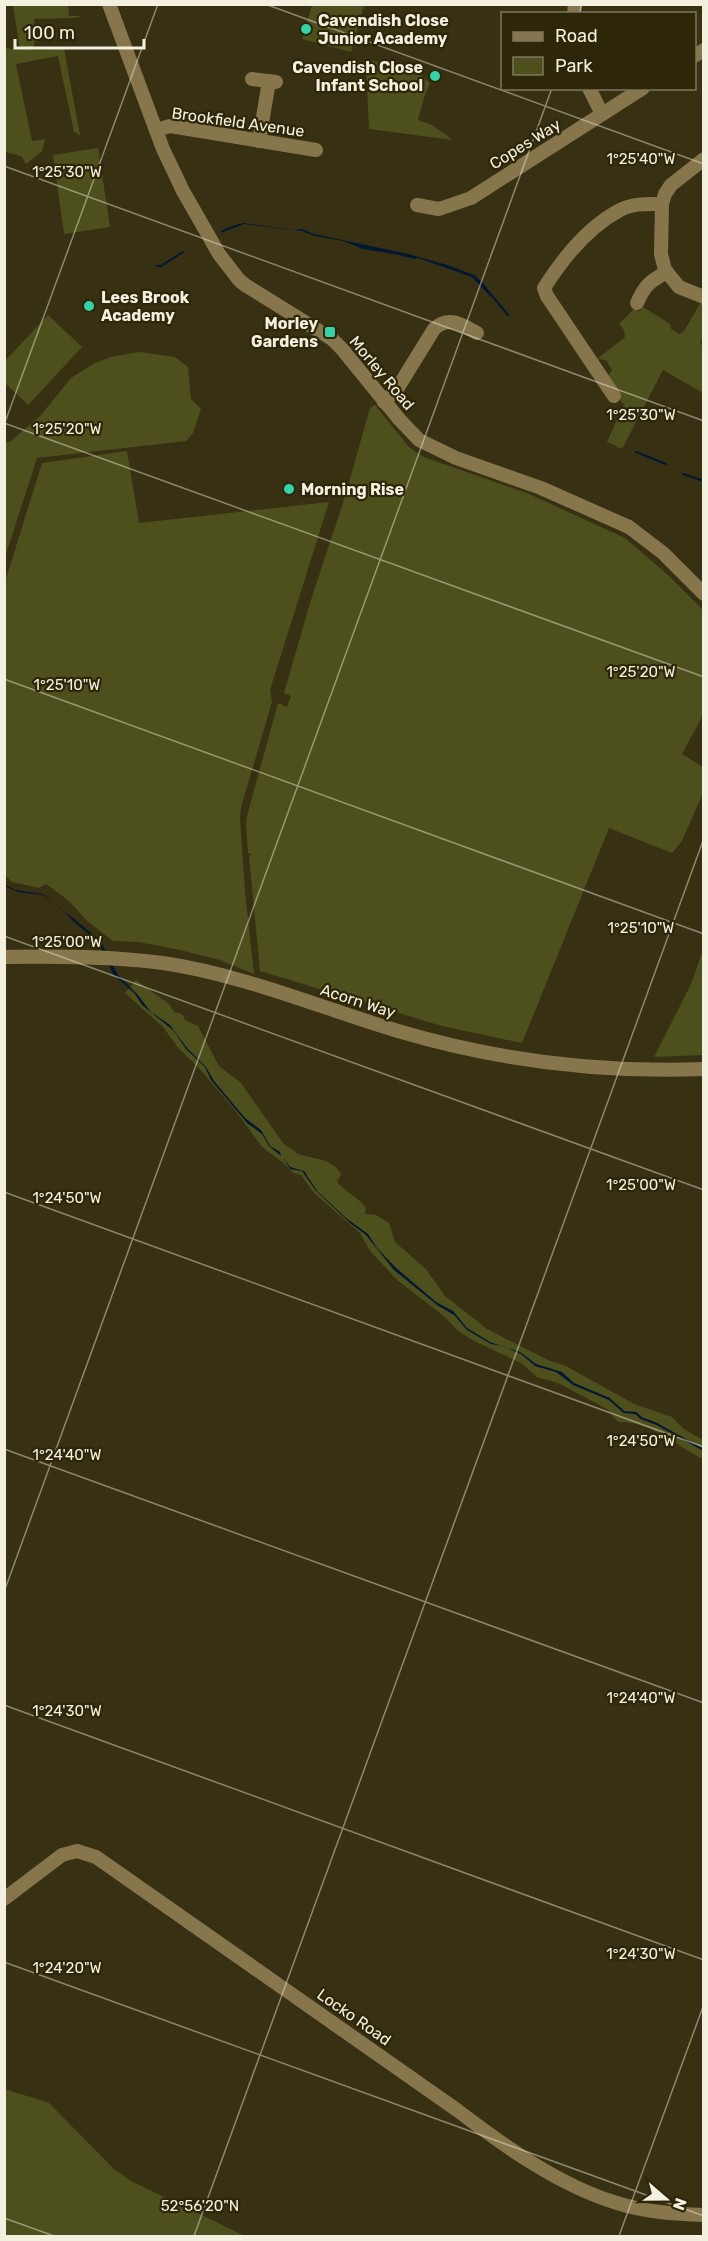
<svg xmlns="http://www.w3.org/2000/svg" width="708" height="2241" font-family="Rubik,sans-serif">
	<rect width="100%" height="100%" fill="#373013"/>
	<g fill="#4d501c">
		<polygon points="13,5 68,5 69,16 83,16 73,18 34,19 37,42 34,42 34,50 64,49 80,135 74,132 58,56 16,64 32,141 45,139 42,151 26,164 21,156 6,152 5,158 5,48 20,50"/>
		<polygon points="312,5 364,5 351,52 302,39"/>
		<polygon points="369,60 415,70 430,83 424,98 418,120 432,125 453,140 369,129 366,62 369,63"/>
		<polygon points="98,148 110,227 64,234 53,155"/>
		<polygon points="701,302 703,304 703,337 700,343 703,346 703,393 663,370 622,449 607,442 624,404 617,397 608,376 612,370 606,360 597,359 625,337 624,330 619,324 634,309 639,311 643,307 670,324 671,329 679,334 684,331"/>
		<polygon points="48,315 82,347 28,405 5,383 5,361"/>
		<polygon points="139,352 175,357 188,367 191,399 201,409 193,433 186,441 37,458 5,557 5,443 11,441 41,415 71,378 95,363 111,357"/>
		<polygon points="375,405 409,447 424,457 529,494 625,538 668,575 703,610 703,715 682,754 703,767 703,793 682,841 672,853 609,828 522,1043 442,1026 260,971 249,856 252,854 248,853 246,825 247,816 278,703 287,707 291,696 284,693 310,603 344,500 370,408"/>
		<polygon points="127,451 139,523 329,502 270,690 272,702 241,807 240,819 245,891 254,974 220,960 180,950 139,942 113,941 87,921 69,901 46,884 39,888 12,882 5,875 5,582 42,463"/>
		<polygon points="703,950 703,1055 654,1057 691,984"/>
		<path d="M 136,980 L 169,1004 L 174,1012 L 182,1014 L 185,1020 L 198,1026 L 219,1066 L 241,1083 L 283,1143 L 298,1154 L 326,1161 L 336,1167 L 341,1174 L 337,1182 C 346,1192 358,1197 366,1208 L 365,1214 L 376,1215 L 389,1223 L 395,1242 L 426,1269 L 445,1296 L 487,1329 L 550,1361 L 566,1366 L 634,1404 L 672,1417 L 684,1429 L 703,1440 L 703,1459 C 676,1446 651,1421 618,1422 L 607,1409 L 558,1383 L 537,1377 L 521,1363 L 474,1341 L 458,1331 L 445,1317 L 397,1280 L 370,1251 L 360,1233 L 314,1193 L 301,1175 L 293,1173 L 285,1164 L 262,1147 L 235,1110 L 197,1066 L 179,1049 L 163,1027 L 125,993 Z"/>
		<polygon points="5,2089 49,2103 114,2169 131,2181 245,2236 5,2236"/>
	</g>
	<g fill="#011732">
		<polygon points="243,223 295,230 302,229 314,234 408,254 447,265 474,275 483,283 491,297 472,277 418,258 363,249 343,241 315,236 302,231 244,224 229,229 222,233 221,231"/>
		<polygon points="4,884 15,890 43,894 100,940 118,975 137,994 151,1012 170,1025 187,1048 206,1067 214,1081 245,1118 261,1130 270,1146 280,1152 281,1156 269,1146 262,1134 247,1123 211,1080 205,1067 186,1049 174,1031 142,1005 135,994 113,974 98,941 75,923 61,908 43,895 18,892 5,886"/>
		<polygon points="283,1157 290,1167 304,1171 317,1191 346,1218 368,1234 377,1248 395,1267 436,1302 453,1311 467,1328 490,1342 520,1352 536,1364 562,1372 574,1383 605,1396 610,1398 609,1400 573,1385 556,1372 535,1366 521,1354 503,1346 491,1344 467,1330 454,1315 437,1305 394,1270 366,1235 350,1223 316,1191 302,1171 290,1169"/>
	</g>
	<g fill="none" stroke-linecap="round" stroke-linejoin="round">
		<g stroke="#011732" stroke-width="2">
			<polyline points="225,230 239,225"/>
			<polyline points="402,255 415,258"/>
			<polyline points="157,266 161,266 183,252"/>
			<polyline points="483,285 508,315"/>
			<polyline points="636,452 666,464"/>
			<polyline points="683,474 704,481"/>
			<polyline points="608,1398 624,1412 636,1413 641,1418 657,1424 704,1450"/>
		</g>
		<g stroke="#87754c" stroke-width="14">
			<polyline points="109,4 163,149 183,191 219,254 239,280 245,285 332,339 342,349 399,419 419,440 456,458 541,488 629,527 663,553 704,594"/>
			<polyline points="574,14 575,4"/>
			<polyline points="694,56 704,50"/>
			<polyline points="252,79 276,82"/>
			<polyline points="589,88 602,114"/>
			<polyline points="156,130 170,126 316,150"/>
			<polyline points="259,141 269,81"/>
			<polyline points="704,159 671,185 665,194 662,204 661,254 665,270 679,287 704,297"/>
			<polyline points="417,205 439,209 471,198 643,88"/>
			<path d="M 637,303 C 645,285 650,281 667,272"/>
			<path d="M 614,396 L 547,296 L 544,288 C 563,258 588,227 620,210 C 633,203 648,204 662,204"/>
			<path d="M 384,402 L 397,389 L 434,329 C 449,315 462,325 477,333"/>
			<path d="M 4,957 C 57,956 111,956 163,963 C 244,975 321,1008 398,1031 C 496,1060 602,1073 704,1069"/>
			<path d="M 4,1899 L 62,1855 L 77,1851 L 96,1857 L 457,2110 C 504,2146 560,2186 617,2203 C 645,2212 674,2214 704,2215"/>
		</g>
	</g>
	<path fill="none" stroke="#f4f0df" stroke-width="1.5" stroke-opacity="0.45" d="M 265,4 L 704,164M 579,14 L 582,4M 4,166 L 704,421M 4,423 L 704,677M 4,425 L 158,4M 4,679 L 704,934M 4,936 L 704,1190M 4,1192 L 704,1447M 4,1449 L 704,1703M 4,1592 L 552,88M 4,1705 L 704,1960M 4,1962 L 704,2216M 4,2218 L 54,2236M 194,2236 L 704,838M 619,2236 L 704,2004"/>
	<g fill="#34d4a8" stroke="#2d2609" stroke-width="2">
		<circle cx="306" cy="29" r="6"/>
		<circle cx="435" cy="76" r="6"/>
		<circle cx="89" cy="306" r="6"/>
		<rect x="324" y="326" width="12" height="12" rx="3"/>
		<circle cx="289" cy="489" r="6"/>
	</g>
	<g text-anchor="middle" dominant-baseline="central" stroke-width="4.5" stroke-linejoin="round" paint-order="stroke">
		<g font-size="16" font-weight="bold" fill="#f4f0df" stroke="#2d2609" text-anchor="start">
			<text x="318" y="20">Cavendish Close<tspan x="318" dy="18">Junior Academy</tspan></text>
			<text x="423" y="67" text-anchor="end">Cavendish Close<tspan x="423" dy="18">Infant School</tspan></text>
			<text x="101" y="297">Lees Brook<tspan x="101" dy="18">Academy</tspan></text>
			<text x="318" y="323" text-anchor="end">Morley<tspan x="318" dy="18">Gardens</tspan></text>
			<text x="301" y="489">Morning Rise</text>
		</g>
		<g font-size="16" fill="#f4f0df" stroke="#2d2609">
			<text transform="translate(238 122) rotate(8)">Brookfield Avenue</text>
			<text transform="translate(525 144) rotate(-32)">Copes Way</text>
			<text transform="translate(382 373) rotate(50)">Morley Road</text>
			<text transform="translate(358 1001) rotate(18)">Acorn Way</text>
			<text transform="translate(354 2017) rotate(35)">Locko Road</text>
		</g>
	</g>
	<g font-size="15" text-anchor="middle" fill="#f4f0df" stroke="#2d2609" stroke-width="4.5" stroke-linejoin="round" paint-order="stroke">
		<text x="641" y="164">1°25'40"W</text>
		<text x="67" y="177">1°25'30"W</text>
		<text x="641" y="420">1°25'30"W</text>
		<text x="67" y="434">1°25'20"W</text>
		<text x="641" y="677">1°25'20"W</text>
		<text x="67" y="690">1°25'10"W</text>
		<text x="641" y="933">1°25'10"W</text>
		<text x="67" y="947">1°25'00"W</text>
		<text x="641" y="1190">1°25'00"W</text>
		<text x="67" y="1203">1°24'50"W</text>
		<text x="641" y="1446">1°24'50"W</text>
		<text x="67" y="1460">1°24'40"W</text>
		<text x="641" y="1703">1°24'40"W</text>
		<text x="67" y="1716">1°24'30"W</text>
		<text x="641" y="1959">1°24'30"W</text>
		<text x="67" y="1973">1°24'20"W</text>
		<text x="200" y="2211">52°56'20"N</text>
	</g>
	<rect width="708" height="2241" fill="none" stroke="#f4f0df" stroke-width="12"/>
	<rect x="501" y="12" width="195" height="78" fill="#2d2609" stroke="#7d775f" stroke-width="1.5"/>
	<rect x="513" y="32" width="30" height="9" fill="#87754c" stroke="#7d775f" stroke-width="1.5"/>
	<text x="555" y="42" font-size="18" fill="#f4f0df">Road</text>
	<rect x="513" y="57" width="30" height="18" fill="#4d501c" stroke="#7d775f" stroke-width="1.5"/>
	<text x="555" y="72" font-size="18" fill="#f4f0df">Park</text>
	<g transform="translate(666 2199) rotate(110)" stroke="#2d2609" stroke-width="4.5" paint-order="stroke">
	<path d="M0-4.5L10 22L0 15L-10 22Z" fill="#f4f0df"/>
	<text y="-9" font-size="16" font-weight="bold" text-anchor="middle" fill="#f4f0df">N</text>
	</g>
	<path d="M15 39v9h129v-9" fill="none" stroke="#f4f0df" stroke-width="3"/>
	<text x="24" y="39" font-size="18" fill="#f4f0df" stroke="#2d2609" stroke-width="4.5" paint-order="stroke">100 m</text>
</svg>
